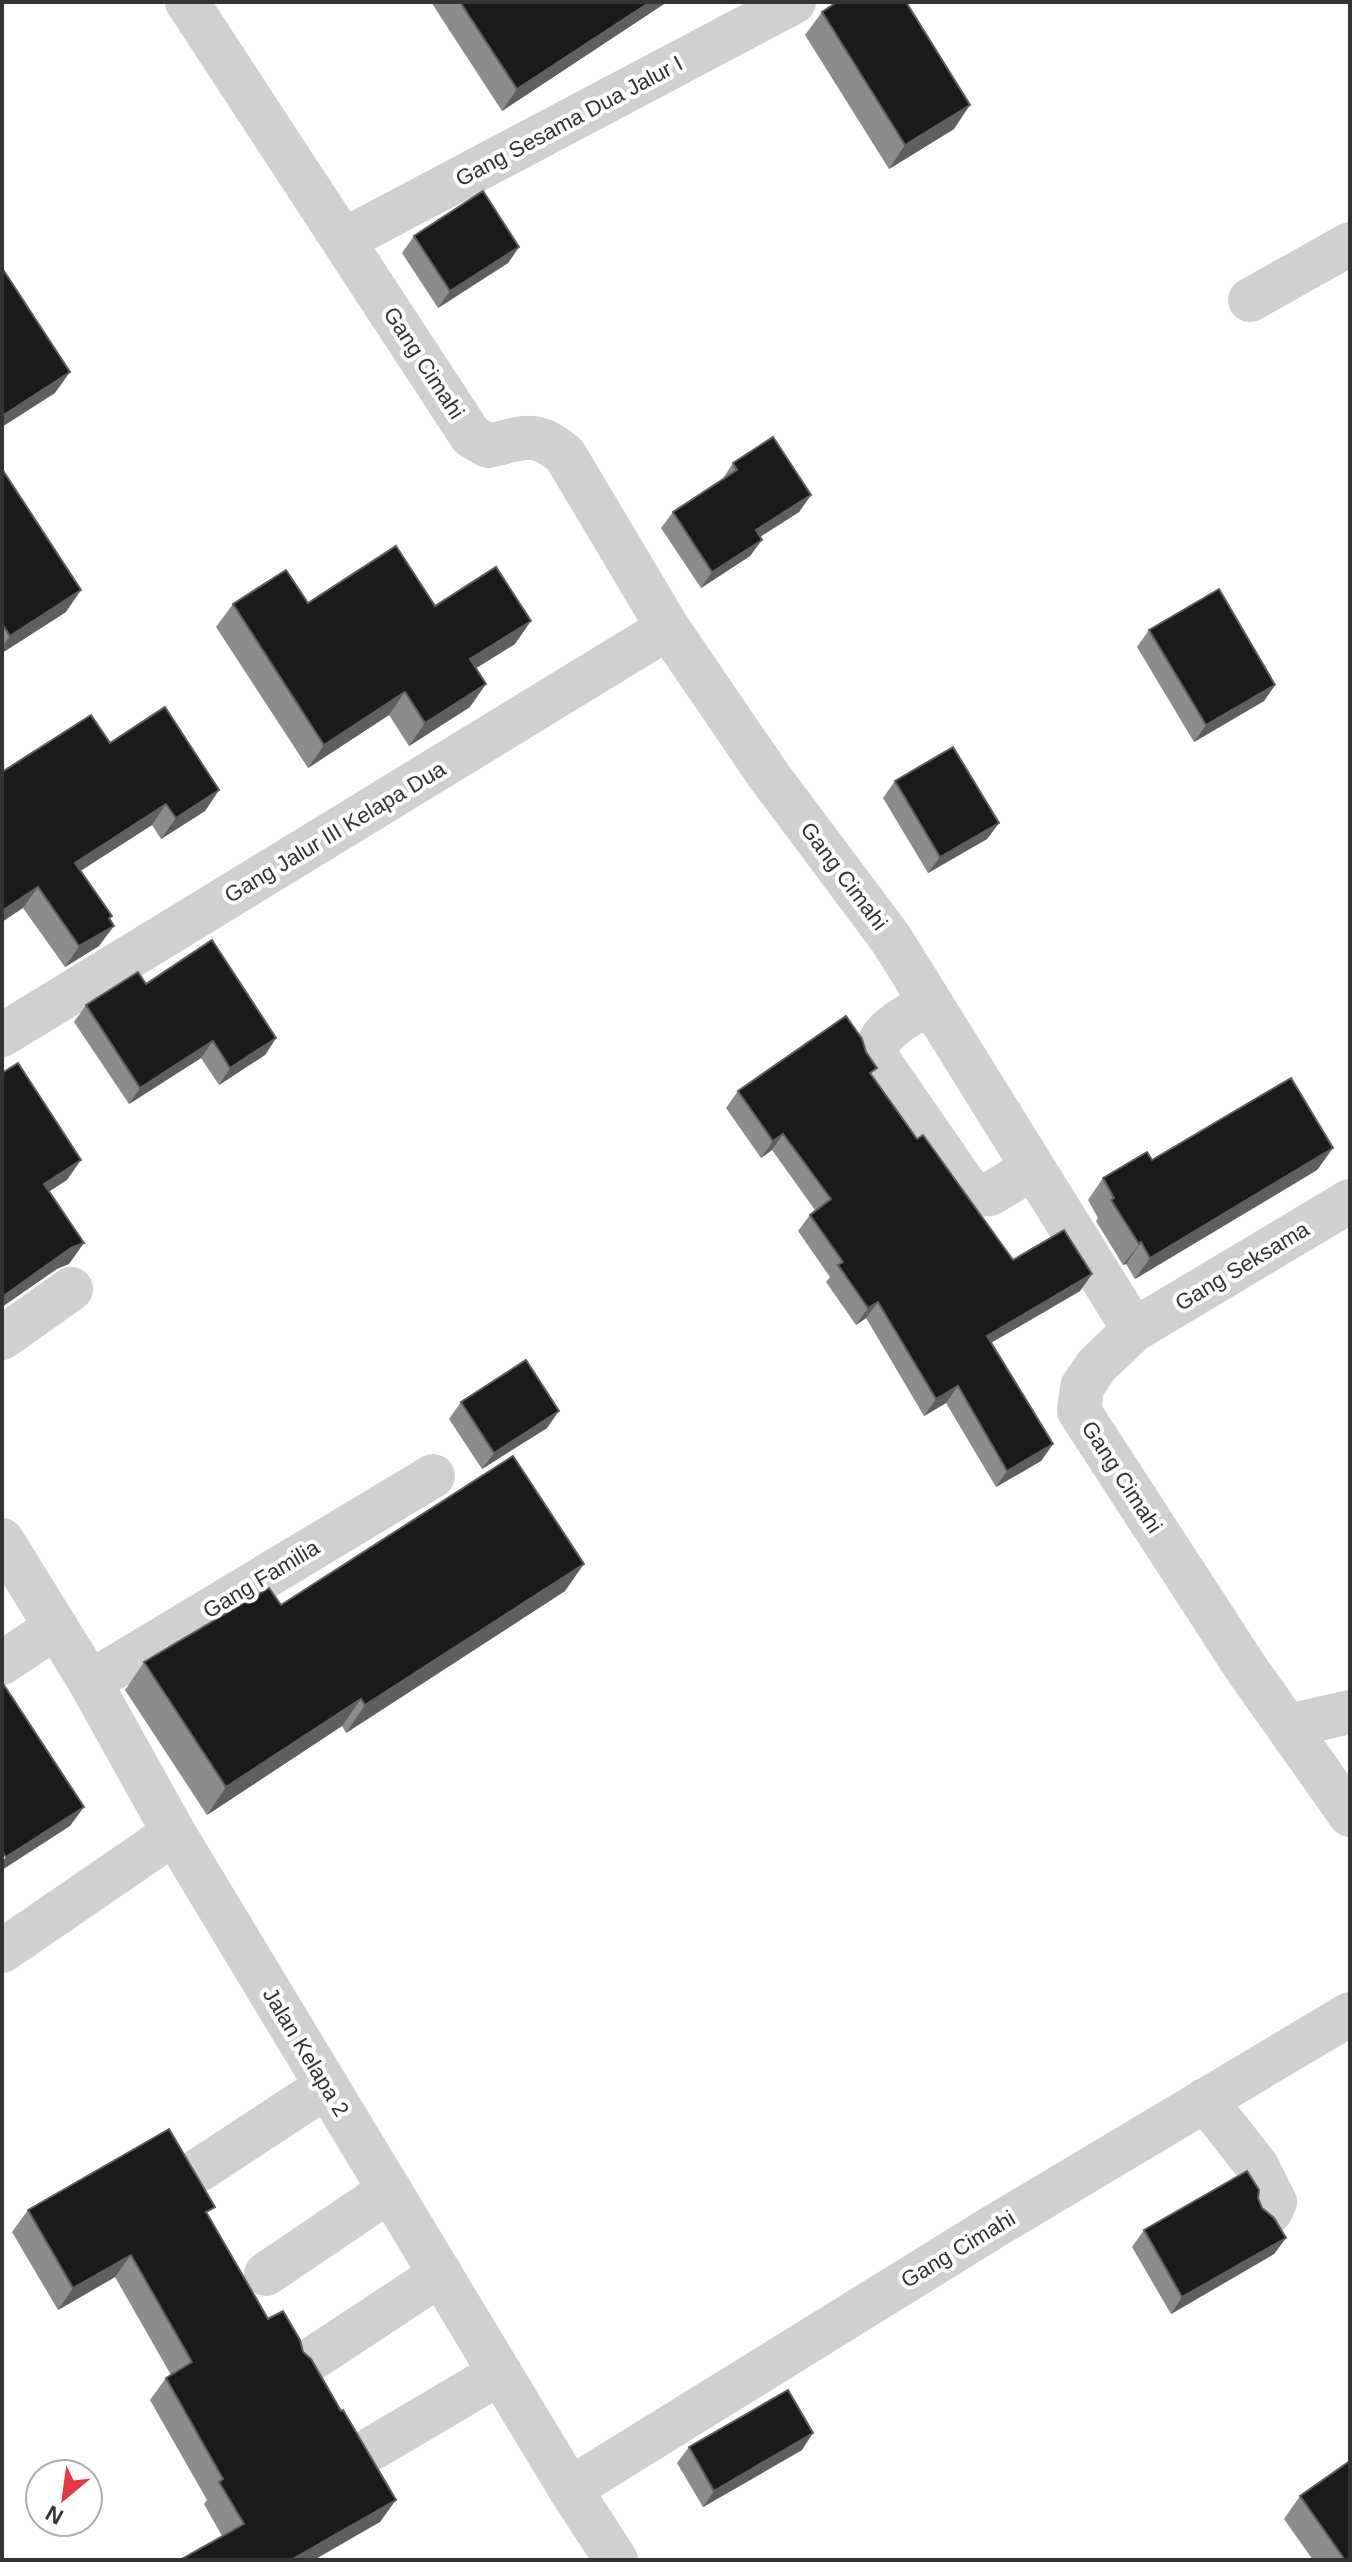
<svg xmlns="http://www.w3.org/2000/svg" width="1352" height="2562" font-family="Helvetica,sans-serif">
	<rect width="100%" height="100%" fill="#fff"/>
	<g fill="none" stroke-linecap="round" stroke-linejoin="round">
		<g stroke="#d0d0d0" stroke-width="44">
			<path d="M 187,2 L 471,436 L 488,446 C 525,438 534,429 565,455 L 668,628 L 769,776 L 891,939 L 1134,1330 L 1097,1365 L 1082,1387 L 1079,1411 L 1246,1668 L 1350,1815"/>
			<polyline points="344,240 794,2"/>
			<polyline points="1250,300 1350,244"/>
			<path d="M 929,1003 C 909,1016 878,1029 875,1055 L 965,1185 L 976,1195 L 990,1194 L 1031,1169"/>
			<polyline points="2,1035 668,628"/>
			<polyline points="1134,1330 1350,1201"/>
			<polyline points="2,1338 71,1289"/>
			<polyline points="2,1540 90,1682 174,1833 570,2489 616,2560"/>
			<polyline points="2,1663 56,1627"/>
			<polyline points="90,1682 433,1476"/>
			<polyline points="1289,1726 1350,1712"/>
			<polyline points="2,1951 174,1833"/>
			<polyline points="1205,2100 1257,2166 1275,2202 1271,2211"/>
			<polyline points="199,2170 327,2086"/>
			<polyline points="266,2274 390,2190"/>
			<polyline points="309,2361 441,2274"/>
			<polyline points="373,2448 500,2373"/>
			<polyline points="570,2489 998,2224 1350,2014"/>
		</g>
	</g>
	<g fill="#8c8c8c">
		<polygon points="431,2 667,2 502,111"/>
		<polygon points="822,12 954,129 889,169 805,35"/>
		<polygon points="414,236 519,247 508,263 438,308 402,253"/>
		<polygon points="733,463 811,495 799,512 760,537 750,556 701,588 661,528 673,512 722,480"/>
		<polygon points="2,469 66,612 2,653"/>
		<polygon points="308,603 435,606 515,644 476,668 470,707 409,746 389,715 308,768 216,627 233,604"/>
		<polygon points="1149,630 1275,685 1264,701 1194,742 1137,647"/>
		<polygon points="110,743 219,790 205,811 161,839 152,825 80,871 109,919 99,946 65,967 23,908"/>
		<polygon points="895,781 999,823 987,839 928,873 883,798"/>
		<polygon points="146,984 276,1038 265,1055 219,1085 201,1058 129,1104 74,1022 86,1005"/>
		<polygon points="872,1075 917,1139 1013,1260 1092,1274 1080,1291 991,1343 1053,1444 1041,1461 996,1487 946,1403 924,1416 866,1318 856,1325 826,1282 830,1277 798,1231 810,1215 815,1210 772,1150 761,1158 726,1108 738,1091"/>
		<polygon points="1333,1148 1317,1170 1135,1279 1126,1264 1123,1265 1096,1221 1098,1218 1088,1200 1103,1178 1152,1160"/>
		<polygon points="461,1402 547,1428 482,1469 449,1419"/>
		<polygon points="565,1591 346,1733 342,1726 207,1815 125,1690 144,1662 281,1605"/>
		<polygon points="1258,2198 1262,2208 1286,2238 1274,2254 1171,2314 1132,2247 1144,2230"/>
		<polygon points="28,2210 208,2217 268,2319 303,2352 380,2522 222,2536 204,2504 207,2500 150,2400 166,2378 171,2375 115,2277 58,2310 12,2232"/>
		<polygon points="689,2447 802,2450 703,2507 677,2463"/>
		<polygon points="1300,2496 1350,2560 1313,2560 1284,2519"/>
	</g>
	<g fill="#5f5f5f">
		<polygon points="650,2 667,2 502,111 517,89"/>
		<polygon points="970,105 954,129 889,169 905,145"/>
		<polygon points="519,247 508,263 438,308 450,291"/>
		<polygon points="70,372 55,393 2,427 2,416"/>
		<polygon points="811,495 799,512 744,547 756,530"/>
		<polygon points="762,540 750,556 701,588 712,572"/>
		<polygon points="81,590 66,612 2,653 2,647 10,636"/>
		<polygon points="531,621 515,644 454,682 470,659"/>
		<polygon points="486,684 470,707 409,746 425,723"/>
		<polygon points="1275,685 1264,701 1194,742 1206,725"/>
		<polygon points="405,692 389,715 308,768 324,745"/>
		<polygon points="219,790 205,811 161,839 176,818"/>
		<polygon points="166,804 152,825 60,884 75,863"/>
		<polygon points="999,823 987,839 928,873 940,857"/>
		<polygon points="38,887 23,908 2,922 2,911"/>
		<polygon points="112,916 98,935 114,926 99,946 65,967 79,946"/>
		<polygon points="276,1038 265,1055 219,1085 230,1068"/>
		<polygon points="213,1041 201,1058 129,1104 140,1088"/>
		<polygon points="783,1134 772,1150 761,1158 773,1141"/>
		<polygon points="1333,1148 1317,1170 1135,1279 1150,1258"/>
		<polygon points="81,1160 67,1180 30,1204 44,1184"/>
		<polygon points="1141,1242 1126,1264 1123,1265 1139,1244"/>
		<polygon points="84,1243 69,1264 57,1269 2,1307 2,1297 71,1248"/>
		<polygon points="1092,1274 1080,1291 975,1352 987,1336"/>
		<polygon points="878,1302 866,1318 856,1325 868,1308"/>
		<polygon points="958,1386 946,1403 924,1416 936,1399"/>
		<polygon points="559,1411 547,1428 482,1469 494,1453"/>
		<polygon points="1053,1444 1041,1461 996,1487 1007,1471"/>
		<polygon points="584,1564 565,1591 346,1733 365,1705"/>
		<polygon points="361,1699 342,1726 207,1815 226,1787"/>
		<polygon points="84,1807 70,1826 2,1870 2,1862 6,1857"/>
		<polygon points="1286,2238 1274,2254 1171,2314 1182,2297"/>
		<polygon points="131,2255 115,2277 58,2310 73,2288"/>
		<polygon points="813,2433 802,2450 703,2507 714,2491"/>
		<polygon points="396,2500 380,2522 314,2560 291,2560"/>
	</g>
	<g fill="#1a1a1a" stroke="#5f5f5f" stroke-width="2">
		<polygon points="460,2 650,2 517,89"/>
		<polygon points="837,2 906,2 970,105 905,145 822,12"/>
		<polygon points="483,191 519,247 450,291 414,236"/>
		<polygon points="4,271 70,372 2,416 2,272"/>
		<polygon points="773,437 811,495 756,530 762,540 712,572 673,512 737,470 733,463"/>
		<polygon points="2,469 81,590 10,636 2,624"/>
		<polygon points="396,546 435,606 496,567 531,621 470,659 486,684 425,723 405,692 324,745 233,604 286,570 308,603"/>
		<polygon points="1219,589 1275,685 1206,725 1149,630"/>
		<polygon points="165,707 219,790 176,818 166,804 75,863 112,916 109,918 114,926 79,946 38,887 2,911 2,772 91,715 110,743"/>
		<polygon points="953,747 999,823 940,857 895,781"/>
		<polygon points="212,940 276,1038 230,1068 213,1041 140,1088 86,1005 138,972 146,984"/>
		<polygon points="846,1016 862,1039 866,1052 877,1068 870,1073 917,1139 923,1135 1013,1260 1064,1230 1092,1274 987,1336 1053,1444 1007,1471 958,1386 936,1399 878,1302 868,1308 838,1265 843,1262 810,1215 831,1199 783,1134 773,1141 738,1091"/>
		<polygon points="18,1063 81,1160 44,1184 84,1243 71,1248 2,1297 2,1073"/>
		<polygon points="1291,1078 1333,1148 1150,1258 1141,1242 1139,1244 1111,1200 1114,1198 1103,1178 1147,1152 1152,1160"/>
		<polygon points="526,1360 559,1411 494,1453 461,1402"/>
		<polygon points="513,1456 584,1564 365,1705 361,1699 226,1787 144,1662 269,1588 281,1605"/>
		<polygon points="2,1682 84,1807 6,1857 2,1851"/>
		<polygon points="169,2129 215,2207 206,2212 268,2319 283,2311 300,2340 303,2352 311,2359 341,2411 343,2410 396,2500 291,2560 180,2560 244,2524 219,2482 223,2479 166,2378 192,2362 131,2255 73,2288 28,2210"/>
		<polygon points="1247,2171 1259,2190 1258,2198 1262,2208 1274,2218 1286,2238 1182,2297 1144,2230"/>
		<polygon points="788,2390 813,2433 714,2491 689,2447"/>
		<polygon points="1350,2461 1350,2560 1345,2560 1300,2496"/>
	</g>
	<g text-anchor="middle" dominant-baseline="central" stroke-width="8" stroke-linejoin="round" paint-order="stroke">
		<g font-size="22" fill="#333" stroke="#fff">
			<text transform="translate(569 121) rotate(-28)">Gang Sesama Dua Jalur I</text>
			<text transform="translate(424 363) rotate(57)">Gang Cimahi</text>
			<text transform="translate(335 832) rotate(-31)">Gang Jalur III Kelapa Dua</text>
			<text transform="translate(844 876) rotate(53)">Gang Cimahi</text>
			<text transform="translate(1242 1266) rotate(-31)">Gang Seksama</text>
			<text transform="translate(1122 1477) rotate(57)">Gang Cimahi</text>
			<text transform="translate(261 1579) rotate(-31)">Gang Familia</text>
			<text transform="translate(306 2052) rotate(59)">Jalan Kelapa 2</text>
			<text transform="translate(958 2249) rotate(-31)">Gang Cimahi</text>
		</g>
	</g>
	<rect width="1352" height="2562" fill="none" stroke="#333333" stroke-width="8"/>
	<g transform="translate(64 2498) rotate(209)"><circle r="38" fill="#ffffff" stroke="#adadad" stroke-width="2"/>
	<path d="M0-6L14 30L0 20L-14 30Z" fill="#e63946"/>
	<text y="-12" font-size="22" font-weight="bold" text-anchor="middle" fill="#333333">N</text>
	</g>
</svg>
